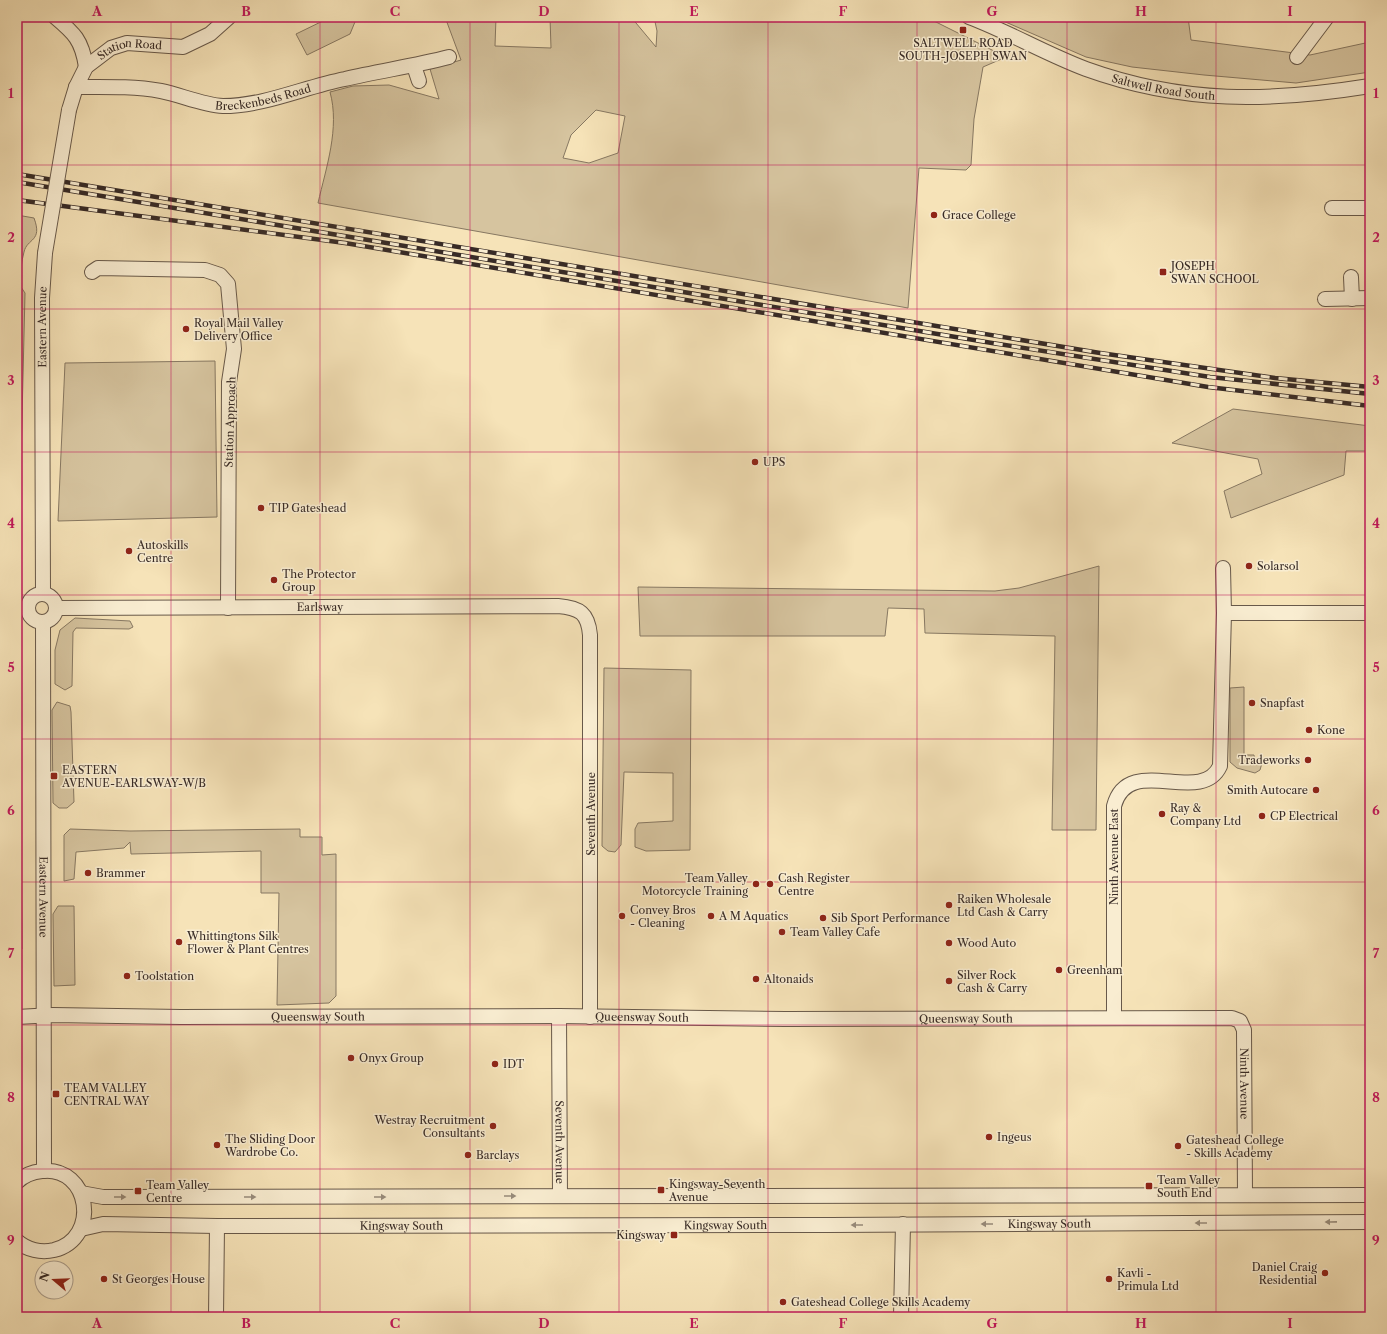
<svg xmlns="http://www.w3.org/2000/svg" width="1387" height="1334" font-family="'Libre Caslon Text',serif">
	<rect width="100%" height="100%" fill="#f6e3b8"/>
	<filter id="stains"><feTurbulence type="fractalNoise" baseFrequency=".005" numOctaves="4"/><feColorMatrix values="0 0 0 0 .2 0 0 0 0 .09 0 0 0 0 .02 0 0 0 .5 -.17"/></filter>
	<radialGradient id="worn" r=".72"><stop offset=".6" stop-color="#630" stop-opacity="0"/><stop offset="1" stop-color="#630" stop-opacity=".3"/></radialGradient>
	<g fill="#d6c49f" stroke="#877862" fill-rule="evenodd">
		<polygon points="331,17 357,17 350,34 307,55 296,34"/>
		<path d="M 445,17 L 496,17 L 495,46 L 551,48 L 550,17 L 631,17 L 656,47 L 657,31 L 654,17 L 918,17 L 924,21 L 930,19 L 1006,57 L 983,67 L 974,119 L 971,165 L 966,170 L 919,168 L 908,308 L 318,203 C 326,168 340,128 330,92 L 353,86 L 389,85 L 439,99 L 430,69 L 461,60 ZM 596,110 L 625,116 L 618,153 L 589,163 L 563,158 L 571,135 Z"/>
		<polygon points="994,17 1188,17 1191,40 1310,55 1370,42 1370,72 1296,83 1204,75 1132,67 1086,57"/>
		<path d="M 17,215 L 34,218 C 43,242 27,238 24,252 C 21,262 21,273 19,284 L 25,293 L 19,543 L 17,543 Z"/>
		<polygon points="215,361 217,517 58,521 65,363"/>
		<polygon points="1233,409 1370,426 1370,451 1346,451 1344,475 1231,518 1224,491 1262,474 1258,459 1172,443"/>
		<polygon points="1099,566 1096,830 1052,830 1055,636 925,633 924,609 888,608 885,636 640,636 638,587 995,591 1019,588"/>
		<polygon points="75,618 130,621 133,627 129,629 76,628 73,632 72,686 65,690 55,684 55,650 60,630"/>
		<polygon points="17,630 19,633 22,949 17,949"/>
		<polygon points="604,668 691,670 690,850 646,851 635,847 635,829 638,823 673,821 673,773 624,772 621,845 615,852 608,851 602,846"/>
		<polygon points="1244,687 1244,755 1254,755 1255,763 1262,763 1260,770 1255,773 1237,768 1230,762 1230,688"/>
		<polygon points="57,702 70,706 71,712 74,802 67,808 59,808 53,803 52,710"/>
		<polygon points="70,829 130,831 300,829 300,837 322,837 322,855 336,854 336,996 329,1003 277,1005 279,893 261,893 261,851 131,854 130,842 124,848 76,852 74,879 64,881 64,835"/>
		<polygon points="58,906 74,906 75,985 54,986 53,914"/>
		<polygon points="100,1313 130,1314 134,1317 99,1317"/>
	</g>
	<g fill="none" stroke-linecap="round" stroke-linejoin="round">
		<defs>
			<g id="minor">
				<path d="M 55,17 C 74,33 82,40 86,67"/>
				<path id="s1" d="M 969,17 C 1009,32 1046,54 1086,69 C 1183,104 1270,102 1370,86"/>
				<polyline points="1297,57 1327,17"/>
				<polyline points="414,66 419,81"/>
				<path id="s2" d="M 76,87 C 105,87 133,86 161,91 C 181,95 203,105 223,106 C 265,106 304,87 345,79 C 379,71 414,66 449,57"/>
				<path id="s3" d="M 69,110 L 76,87 L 86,67 L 111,48 L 127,43 L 183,47 L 210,34 L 229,17"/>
				<polyline points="1332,208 1370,208"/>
				<polyline points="92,272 98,268 205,270 220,275 228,284 234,349 229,382 228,608"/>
				<polyline points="1351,277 1352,299"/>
				<polyline points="1325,299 1370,298"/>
				<path id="s4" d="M 43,593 L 42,298 L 45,253"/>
				<circle cx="42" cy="608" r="14"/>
				<path id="s5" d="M 56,608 L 558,606 C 580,608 588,613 590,635 L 590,1017"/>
				<polyline points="1224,613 1370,613"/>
				<path id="s6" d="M 43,623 L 44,1171"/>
				<path id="s7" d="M 559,1016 L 560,1196"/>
				<path id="s8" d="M 17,1017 L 53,1015 L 181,1017 L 559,1016 L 785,1019 L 1232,1018 L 1240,1021 L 1244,1030 L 1245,1195"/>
				<path d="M 1114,1018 L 1114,806 C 1128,752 1201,807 1220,766 L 1224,613 L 1223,568"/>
				<path d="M 17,1182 C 24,1175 32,1172 42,1171 C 90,1166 101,1238 54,1250 C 41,1253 27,1250 17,1241"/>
				<polyline points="81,1193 103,1197 1370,1195"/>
				<path id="s9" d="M 81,1229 L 103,1224 L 217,1226 L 830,1225 L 1370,1222"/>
				<polyline points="216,1317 217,1226"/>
				<polyline points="901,1317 903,1224"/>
			</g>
		</defs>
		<use href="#minor" stroke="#68594a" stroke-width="16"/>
		<use href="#minor" stroke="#f9edd1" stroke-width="14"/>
		<defs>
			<g id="rail">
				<polyline points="17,174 1100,353 1275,378 1370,387"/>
				<polyline points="17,182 992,343 1210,377 1370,394"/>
				<polyline points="17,200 345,243 1208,387 1370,406"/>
			</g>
		</defs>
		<use href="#rail" stroke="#382b26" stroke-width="4.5"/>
		<use href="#rail" stroke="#f9edd1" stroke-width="3" stroke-dasharray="9" stroke-linecap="butt"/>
		<defs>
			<polyline id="minor-bridge" points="45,253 69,110"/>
		</defs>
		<use href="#minor-bridge" stroke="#68594a" stroke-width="16" stroke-linecap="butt"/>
		<use href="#minor-bridge" stroke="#f9edd1" stroke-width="14"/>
	</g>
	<defs><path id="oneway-solid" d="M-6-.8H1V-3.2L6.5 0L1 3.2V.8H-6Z"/></defs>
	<g fill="#988c7c">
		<use href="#oneway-solid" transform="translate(510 1196)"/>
		<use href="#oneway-solid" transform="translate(120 1197)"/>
		<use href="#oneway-solid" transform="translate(250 1197)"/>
		<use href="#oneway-solid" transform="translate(380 1197)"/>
		<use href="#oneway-solid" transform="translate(1331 1222) rotate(179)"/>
		<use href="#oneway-solid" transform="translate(1201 1223) rotate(180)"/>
		<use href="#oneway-solid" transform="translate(987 1224) rotate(180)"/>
		<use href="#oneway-solid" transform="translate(857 1225) rotate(180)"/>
	</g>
	<path fill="none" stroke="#c2185b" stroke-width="1" stroke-opacity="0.55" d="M 171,17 L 171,1317M 320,17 L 320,1317M 470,17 L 470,1317M 619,17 L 619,1317M 768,17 L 768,1317M 917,17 L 917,1317M 1067,17 L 1067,1317M 1216,17 L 1216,1317M 17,165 L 1370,165M 17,309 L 1370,309M 17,452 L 1370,452M 17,595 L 1370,595M 17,739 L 1370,739M 17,882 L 1370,882M 17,1025 L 1370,1025M 17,1169 L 1370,1169"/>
	<g fill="#8f2418" stroke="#f9edd1" stroke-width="1.5">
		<rect x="959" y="26" width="8" height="8" rx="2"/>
		<circle cx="934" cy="215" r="4"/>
		<rect x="1159" y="268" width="8" height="8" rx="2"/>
		<circle cx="186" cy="329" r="4"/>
		<circle cx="755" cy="462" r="4"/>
		<circle cx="261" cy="508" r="4"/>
		<circle cx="129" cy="551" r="4"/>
		<circle cx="1249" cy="566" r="4"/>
		<circle cx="274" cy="580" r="4"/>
		<circle cx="1252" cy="703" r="4"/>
		<circle cx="1309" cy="730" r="4"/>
		<circle cx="1308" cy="760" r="4"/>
		<rect x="50" y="772" width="8" height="8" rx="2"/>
		<circle cx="1316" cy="790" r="4"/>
		<circle cx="1162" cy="814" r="4"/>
		<circle cx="1262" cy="816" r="4"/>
		<circle cx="88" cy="873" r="4"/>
		<circle cx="756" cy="884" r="4"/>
		<circle cx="770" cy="884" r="4"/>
		<circle cx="949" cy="905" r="4"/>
		<circle cx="622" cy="916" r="4"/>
		<circle cx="711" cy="916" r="4"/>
		<circle cx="823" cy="918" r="4"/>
		<circle cx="782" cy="932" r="4"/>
		<circle cx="179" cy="942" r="4"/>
		<circle cx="949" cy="943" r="4"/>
		<circle cx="1059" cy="970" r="4"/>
		<circle cx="127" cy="976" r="4"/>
		<circle cx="756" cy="979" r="4"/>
		<circle cx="949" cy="981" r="4"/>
		<circle cx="351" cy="1058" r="4"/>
		<circle cx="495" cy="1064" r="4"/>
		<rect x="52" y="1090" width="8" height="8" rx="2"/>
		<circle cx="493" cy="1126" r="4"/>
		<circle cx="989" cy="1137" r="4"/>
		<circle cx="217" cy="1145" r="4"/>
		<circle cx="1178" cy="1146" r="4"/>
		<circle cx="468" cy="1155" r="4"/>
		<rect x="1145" y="1182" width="8" height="8" rx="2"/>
		<rect x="657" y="1186" width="8" height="8" rx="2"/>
		<rect x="134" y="1187" width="8" height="8" rx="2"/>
		<rect x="670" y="1231" width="8" height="8" rx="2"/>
		<circle cx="1325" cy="1273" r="4"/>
		<circle cx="104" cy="1279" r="4"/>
		<circle cx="1109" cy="1279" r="4"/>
		<circle cx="783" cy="1302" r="4"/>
	</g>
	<g text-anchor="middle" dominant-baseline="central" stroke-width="3" stroke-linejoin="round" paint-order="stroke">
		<g font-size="11" fill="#382b26" stroke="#f9edd1" text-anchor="start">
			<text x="963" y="43" text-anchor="middle">SALTWELL ROAD<tspan x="963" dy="13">SOUTH-JOSEPH SWAN</tspan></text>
			<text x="942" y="215">Grace College</text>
			<text x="1171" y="266">JOSEPH<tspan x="1171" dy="13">SWAN SCHOOL</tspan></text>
			<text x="194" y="323">Royal Mail Valley<tspan x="194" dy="13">Delivery Office</tspan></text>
			<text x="763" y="462">UPS</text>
			<text x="269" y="508">TIP Gateshead</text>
			<text x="137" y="545">Autoskills<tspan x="137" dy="13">Centre</tspan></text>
			<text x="1257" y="566">Solarsol</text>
			<text x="282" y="574">The Protector<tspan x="282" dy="13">Group</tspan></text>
			<text x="1260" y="703">Snapfast</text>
			<text x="1317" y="730">Kone</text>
			<text x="1300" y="760" text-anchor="end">Tradeworks</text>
			<text x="62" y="770">EASTERN<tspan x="62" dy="13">AVENUE-EARLSWAY-W/B</tspan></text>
			<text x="1308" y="790" text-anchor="end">Smith Autocare</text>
			<text x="1170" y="808">Ray &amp;<tspan x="1170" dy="13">Company Ltd</tspan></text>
			<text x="1270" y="816">CP Electrical</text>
			<text x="96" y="873">Brammer</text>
			<text x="748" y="878" text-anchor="end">Team Valley<tspan x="748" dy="13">Motorcycle Training</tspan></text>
			<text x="778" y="878">Cash Register<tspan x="778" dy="13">Centre</tspan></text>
			<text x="957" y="899">Raiken Wholesale<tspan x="957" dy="13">Ltd Cash &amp; Carry</tspan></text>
			<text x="630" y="910">Convey Bros<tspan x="630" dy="13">- Cleaning</tspan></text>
			<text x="719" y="916">A M Aquatics</text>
			<text x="831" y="918">Sib Sport Performance</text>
			<text x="790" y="932">Team Valley Cafe</text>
			<text x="187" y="936">Whittingtons Silk<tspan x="187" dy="13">Flower &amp; Plant Centres</tspan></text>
			<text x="957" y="943">Wood Auto</text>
			<text x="1067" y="970">Greenham</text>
			<text x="957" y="975">Silver Rock<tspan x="957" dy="13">Cash &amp; Carry</tspan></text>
			<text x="135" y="976">Toolstation</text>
			<text x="764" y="979">Altonaids</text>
			<text x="359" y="1058">Onyx Group</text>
			<text x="503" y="1064">IDT</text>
			<text x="64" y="1088">TEAM VALLEY<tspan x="64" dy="13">CENTRAL WAY</tspan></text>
			<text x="485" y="1120" text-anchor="end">Westray Recruitment<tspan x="485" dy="13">Consultants</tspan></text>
			<text x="997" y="1137">Ingeus</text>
			<text x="225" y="1139">The Sliding Door<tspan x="225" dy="13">Wardrobe Co.</tspan></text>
			<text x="1186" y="1140">Gateshead College<tspan x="1186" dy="13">- Skills Academy</tspan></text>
			<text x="476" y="1155">Barclays</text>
			<text x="1157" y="1180">Team Valley<tspan x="1157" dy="13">South End</tspan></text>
			<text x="669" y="1184">Kingsway-Seventh<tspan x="669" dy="13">Avenue</tspan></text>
			<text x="146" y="1185">Team Valley<tspan x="146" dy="13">Centre</tspan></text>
			<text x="666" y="1235" text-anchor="end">Kingsway</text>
			<text x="1317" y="1267" text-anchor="end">Daniel Craig<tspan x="1317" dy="13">Residential</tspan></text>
			<text x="1117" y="1273">Kavli -<tspan x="1117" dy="13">Primula Ltd</tspan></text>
			<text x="112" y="1279">St Georges House</text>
			<text x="791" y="1302">Gateshead College Skills Academy</text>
		</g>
		<g font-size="11" fill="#382b26" stroke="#f9edd1">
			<text stroke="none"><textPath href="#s3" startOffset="96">Station Road</textPath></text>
			<text stroke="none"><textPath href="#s1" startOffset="208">Saltwell Road South</textPath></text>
			<text stroke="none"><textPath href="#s2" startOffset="190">Breckenbeds Road</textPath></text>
			<text stroke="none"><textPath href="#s4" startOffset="266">Eastern Avenue</textPath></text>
			<text transform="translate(230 422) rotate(-88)">Station Approach</text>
			<text stroke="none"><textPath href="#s5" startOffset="264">Earlsway</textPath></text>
			<text transform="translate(591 814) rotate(-90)">Seventh Avenue</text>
			<text transform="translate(1114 857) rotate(-90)">Ninth Avenue East</text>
			<text stroke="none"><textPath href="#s6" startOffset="274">Eastern Avenue</textPath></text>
			<text stroke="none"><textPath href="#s8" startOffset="301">Queensway South</textPath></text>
			<text stroke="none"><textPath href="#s8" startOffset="625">Queensway South</textPath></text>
			<text stroke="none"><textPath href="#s8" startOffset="949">Queensway South</textPath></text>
			<text stroke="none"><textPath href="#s8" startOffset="1287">Ninth Avenue</textPath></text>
			<text stroke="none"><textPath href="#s7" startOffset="126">Seventh Avenue</textPath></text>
			<text stroke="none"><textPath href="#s9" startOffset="969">Kingsway South</textPath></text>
			<text stroke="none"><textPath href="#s9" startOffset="321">Kingsway South</textPath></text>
			<text stroke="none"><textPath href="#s9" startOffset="645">Kingsway South</textPath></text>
		</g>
	</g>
	<rect width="1387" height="1334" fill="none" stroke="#f6e3b8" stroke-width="44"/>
	<g transform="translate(54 1280) rotate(289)"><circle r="19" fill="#f9edd1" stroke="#ac9f8d"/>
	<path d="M0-3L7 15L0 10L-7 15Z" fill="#8f2418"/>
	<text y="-6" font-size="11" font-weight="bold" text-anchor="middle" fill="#382b26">N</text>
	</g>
	<rect x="22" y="22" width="1343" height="1290" fill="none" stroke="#c2185b" stroke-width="1.5"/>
	<g font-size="13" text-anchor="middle" font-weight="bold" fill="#c2185b">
		<text x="97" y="16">A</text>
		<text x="246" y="16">B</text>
		<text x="395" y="16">C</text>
		<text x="544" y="16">D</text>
		<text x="694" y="16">E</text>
		<text x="843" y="16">F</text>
		<text x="992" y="16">G</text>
		<text x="1141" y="16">H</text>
		<text x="1290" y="16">I</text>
		<text x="11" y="98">1</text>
		<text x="1376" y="98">1</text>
		<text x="11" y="242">2</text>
		<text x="1376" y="242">2</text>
		<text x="11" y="385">3</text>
		<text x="1376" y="385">3</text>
		<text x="11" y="528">4</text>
		<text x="1376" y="528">4</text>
		<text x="11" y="672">5</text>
		<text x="1376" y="672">5</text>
		<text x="11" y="815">6</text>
		<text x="1376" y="815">6</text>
		<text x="11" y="958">7</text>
		<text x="1376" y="958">7</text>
		<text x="11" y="1102">8</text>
		<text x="1376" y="1102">8</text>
		<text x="11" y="1245">9</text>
		<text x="1376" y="1245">9</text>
		<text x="97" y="1328">A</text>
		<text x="246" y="1328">B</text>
		<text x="395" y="1328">C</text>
		<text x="544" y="1328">D</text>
		<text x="694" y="1328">E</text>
		<text x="843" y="1328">F</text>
		<text x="992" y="1328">G</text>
		<text x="1141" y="1328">H</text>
		<text x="1290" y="1328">I</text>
	</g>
	<rect width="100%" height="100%" filter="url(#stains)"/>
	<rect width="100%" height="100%" fill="url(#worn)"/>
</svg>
